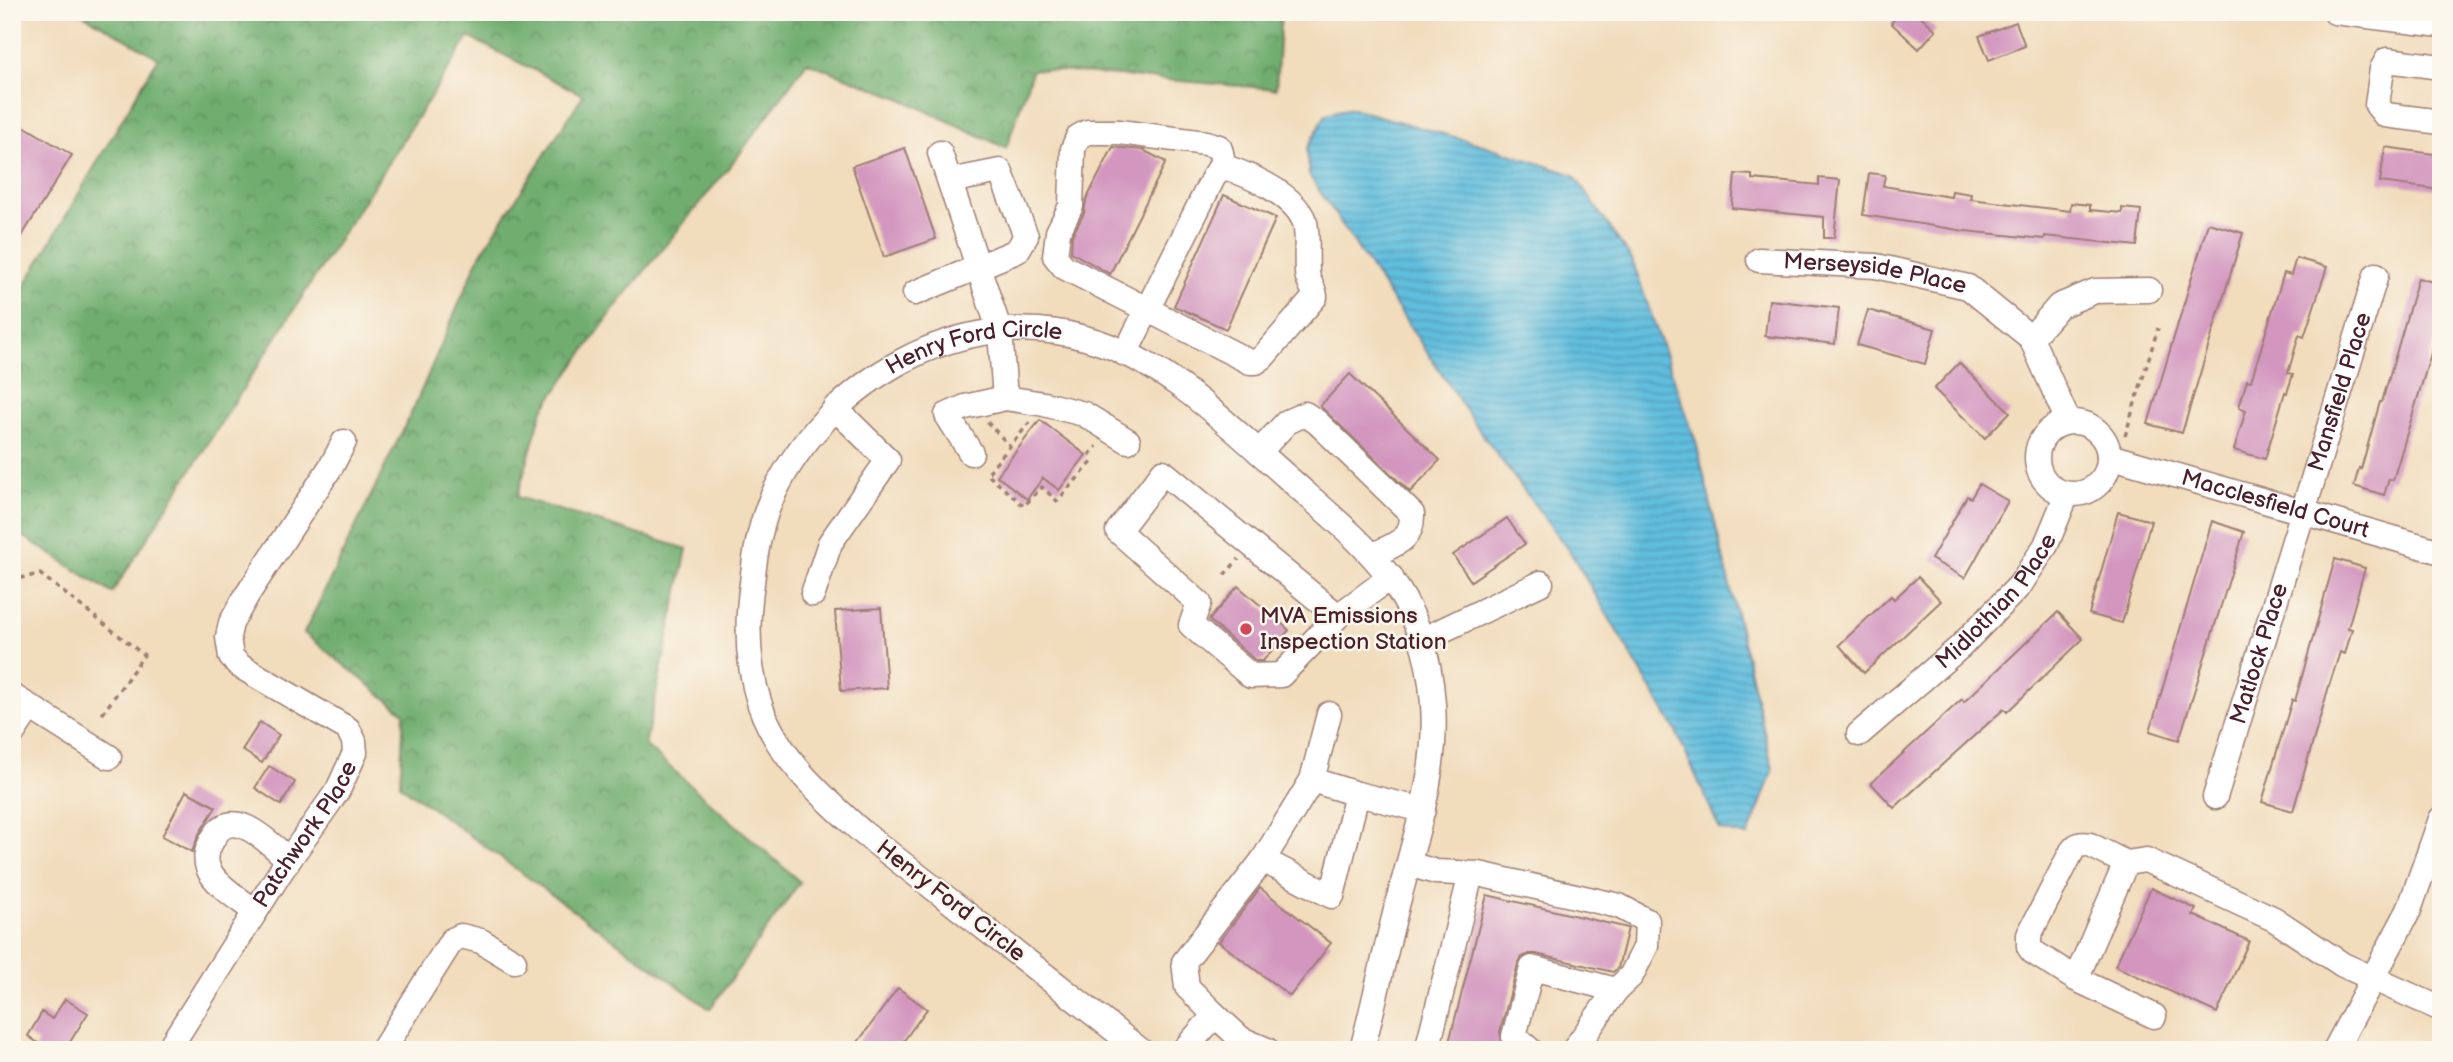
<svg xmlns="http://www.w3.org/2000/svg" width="2453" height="1062" font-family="'Balsamiq Sans',sans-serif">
	<defs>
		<pattern id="forest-crowns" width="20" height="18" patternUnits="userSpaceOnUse" patternTransform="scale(1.75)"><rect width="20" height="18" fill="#6fad6e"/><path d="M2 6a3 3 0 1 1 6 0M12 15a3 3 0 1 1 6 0" fill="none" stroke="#5d8c5b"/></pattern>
		<pattern id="water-rules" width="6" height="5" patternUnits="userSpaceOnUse" patternTransform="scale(1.75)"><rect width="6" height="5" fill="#60bede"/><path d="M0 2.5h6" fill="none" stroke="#519ab4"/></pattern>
	</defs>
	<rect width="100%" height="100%" fill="#fbf7ec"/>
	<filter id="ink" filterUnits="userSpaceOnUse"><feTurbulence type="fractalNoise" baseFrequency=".0143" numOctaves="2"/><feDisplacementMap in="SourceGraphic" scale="14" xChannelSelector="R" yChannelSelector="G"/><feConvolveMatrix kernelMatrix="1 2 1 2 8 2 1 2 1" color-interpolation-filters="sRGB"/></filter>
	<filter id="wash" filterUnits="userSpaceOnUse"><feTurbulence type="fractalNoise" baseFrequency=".00686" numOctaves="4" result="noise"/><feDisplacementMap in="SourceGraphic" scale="28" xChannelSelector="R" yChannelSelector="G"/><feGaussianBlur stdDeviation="1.57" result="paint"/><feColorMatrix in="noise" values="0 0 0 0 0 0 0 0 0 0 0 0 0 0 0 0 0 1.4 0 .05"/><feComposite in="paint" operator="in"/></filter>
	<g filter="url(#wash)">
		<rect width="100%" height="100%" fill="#f1dcbc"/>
		<polygon fill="url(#forest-crowns)" stroke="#5c664c" stroke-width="2" points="79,12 1281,12 1276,89 1033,69 1006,148 897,97 807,62 738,156 617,305 542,411 517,497 687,549 645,745 800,882 710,1009 400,785 404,713 304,633 415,405 480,255 583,95 469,37 112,593 12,529 12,308 158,58"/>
		<polygon fill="url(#water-rules)" stroke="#556e84" stroke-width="2" points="1350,108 1483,145 1574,175 1632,260 1696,442 1773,770 1748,836 1720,830 1676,731 1572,555 1479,430 1309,175 1307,149 1326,114"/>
		<g id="blocks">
			<g fill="#d397bf">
				<polygon points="1901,12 1916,12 1936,30 1919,49 1891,23"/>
				<polygon points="2016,22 2025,46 1989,60 1979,36"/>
				<polygon points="12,119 72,155 12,252"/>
				<polygon points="1113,147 1143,150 1166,162 1110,274 1071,252 1072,236 1084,213 1086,200"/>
				<polygon points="2385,147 2441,155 2441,190 2380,182"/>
				<polygon points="905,148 936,239 884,257 852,166"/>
				<polygon points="1869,173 1885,175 1883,186 1951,197 1952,191 1971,194 1970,199 2070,211 2071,203 2090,205 2090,210 2122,213 2122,208 2141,210 2137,246 2045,236 2044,239 1965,231 1863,215"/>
				<polygon points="1735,174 1752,175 1752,179 1819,185 1819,178 1840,180 1834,238 1824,238 1824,217 1732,208"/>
				<polygon points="1224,195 1276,218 1226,329 1174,306"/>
				<polygon points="2208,223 2243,233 2182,433 2148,424"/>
				<polygon points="2296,258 2327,267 2304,337 2299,335 2288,373 2293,374 2287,393 2285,392 2265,459 2234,450 2246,410 2239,407 2247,380 2251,381 2284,273 2291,275"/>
				<polygon points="2418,278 2441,284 2441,320 2393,480 2389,479 2384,495 2354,486 2359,468 2361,469 2380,402 2382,402"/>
				<polygon points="1769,300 1839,308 1835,344 1765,336"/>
				<polygon points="1868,310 1935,329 1925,364 1857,345"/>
				<polygon points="1959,363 2010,412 1985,438 1934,389"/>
				<polygon points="1350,374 1440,460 1410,492 1320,406"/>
				<polygon points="1040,420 1086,455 1059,490 1043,478 1027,499 997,476"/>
				<polygon points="1979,484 2008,501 1965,578 1931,559 1967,496 1971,498"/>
				<polygon points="2118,512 2151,521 2122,623 2089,614"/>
				<polygon points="1507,518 1525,544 1471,581 1453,555"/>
				<polygon points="2212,521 2244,532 2179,740 2150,731"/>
				<polygon points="2335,559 2365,568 2348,628 2352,629 2345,654 2340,652 2329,686 2293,811 2262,802 2292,700 2295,701"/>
				<polygon points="1918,577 1941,601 1864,673 1839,645 1891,596 1894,599"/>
				<polygon points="1238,586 1289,630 1263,661 1256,661 1209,620"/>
				<polygon points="881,608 887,688 841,691 835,611"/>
				<polygon points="2058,612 2083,639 2007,712 2004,709 1894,808 1871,783 1962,699 1964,702"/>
				<polygon points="260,722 279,735 262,763 242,750"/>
				<polygon points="269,766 295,782 281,805 255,788"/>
				<polygon points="186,791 216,807 199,834 192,852 162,836"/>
				<polygon points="1260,888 1331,943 1290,996 1219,942"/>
				<polygon points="2151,888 2196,909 2193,915 2249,941 2217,1013 2115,966"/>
				<polygon points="1487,895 1628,928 1618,968 1613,972 1536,954 1529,954 1522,957 1518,964 1500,1032 1503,1045 1502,1050 1447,1050"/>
				<polygon points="898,988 927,1009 897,1050 852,1050"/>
				<polygon points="65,999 88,1013 65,1050 34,1050 38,1043 28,1036 42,1012 52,1019"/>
			</g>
		</g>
	</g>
	<g filter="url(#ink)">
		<use href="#blocks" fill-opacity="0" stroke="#9e7e74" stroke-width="2"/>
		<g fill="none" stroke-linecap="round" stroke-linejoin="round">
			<defs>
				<g id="minor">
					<polyline points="2335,12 2441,25"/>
					<polyline points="2441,67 2387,60 2382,69 2377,105 2385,115 2441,122"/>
					<polyline points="940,153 1000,332 1005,398"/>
					<path id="s1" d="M 1759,260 L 1876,266 L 1968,287 L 2031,338 L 2068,421"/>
					<polyline points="915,293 1017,251 1026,236 1000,171 950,181"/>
					<polyline points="2031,338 2059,306 2095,291 2149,290"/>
					<path d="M 1125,354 L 1213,178 C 1221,167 1225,160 1219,147 L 1206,143 L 1119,132 L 1087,132 L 1078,137 L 1073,149 L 1071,206 L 1058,232 L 1055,256 L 1064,267 L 1250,362 L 1256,362 L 1263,357 L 1315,297 C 1315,288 1307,282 1307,272 C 1306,260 1308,232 1305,223 C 1295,194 1249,175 1222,166"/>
					<circle cx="2073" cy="458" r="36"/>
					<path d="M 1259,452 L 1287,422 L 1305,414 L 1317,422 L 1412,514 C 1413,541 1394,544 1374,555"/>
					<polyline points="971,453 947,415 965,407 1005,398 1044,404 1084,414 1128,441"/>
					<path id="s2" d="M 2109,456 L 2441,552"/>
					<polyline points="813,594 830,543 888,460 835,408"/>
					<polyline points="1338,616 1281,675 1251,676 1191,625 1199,603 1118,531 1163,472 1338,616 1391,577"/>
					<polyline points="1422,640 1541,583"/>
					<polyline points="12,696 30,707 12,734"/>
					<polyline points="30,707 109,757"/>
					<path id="s3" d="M 1859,734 L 1960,647 L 2020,585 L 2046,545 L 2067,494"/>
					<polyline points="1312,780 1357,794 1423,810"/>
					<path id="s4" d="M 2215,797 L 2376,275"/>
					<polyline points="1263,860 1332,896 1357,794"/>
					<polyline points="1409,864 1436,872 1479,874 1619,906 1647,921 1646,946 1631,976 1616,990 1574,1050"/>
					<path d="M 255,912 C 241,900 215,885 208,868 C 204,856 208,847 214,837 C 233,803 272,846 289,860"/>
					<path d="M 2076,979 L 2033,952 L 2029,947 L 2029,935 L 2072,851 C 2077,844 2081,843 2090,845 L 2126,863"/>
					<polyline points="1215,1015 1241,1039 1267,1050"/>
					<polyline points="2154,1016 2076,979 2126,863 2146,860 2274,919 2343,965 2441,1009"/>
					<path id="s5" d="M 168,1050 L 281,871 L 338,790 L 355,753 L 354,741 L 348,729 L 240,666 L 231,657 L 228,637 L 231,623 L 247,595 L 332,465 L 344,442"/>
					<polyline points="383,1050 452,940 461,936 481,941 514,961"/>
					<path id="s6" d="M 1140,1050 L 862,832 C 821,795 779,759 760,705 C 747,665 746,624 752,583 C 755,553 760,523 773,495 C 827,382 959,303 1085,338 C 1164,359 1228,425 1287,477 C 1367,548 1425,588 1433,704 C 1438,771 1416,834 1399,898 C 1386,948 1375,999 1362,1050"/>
					<polyline points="1184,1050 1215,1015 1187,987 1184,962 1263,860 1312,780 1329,714"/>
					<polyline points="1427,1050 1471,874"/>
					<polyline points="1530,1050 1514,1036 1532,968 1616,990"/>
					<polyline points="2335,1050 2409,910 2441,819"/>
				</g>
			</defs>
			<use href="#minor" stroke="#9e7e74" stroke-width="27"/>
			<g stroke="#9e7e74" stroke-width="3.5" stroke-dasharray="5 5" stroke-linecap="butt">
				<polyline points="987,422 1010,446"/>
				<polyline points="1030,422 987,474 1024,506 1042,487 1057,501 1094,460"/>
				<polyline points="2125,436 2158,328"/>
				<polyline points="1089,455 1097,446"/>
				<polyline points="12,571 21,578 40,574 144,655 101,716"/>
				<polyline points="1224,575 1239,559"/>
				<polyline points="12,587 18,577"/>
			</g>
			<use href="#minor" stroke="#fff" stroke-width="24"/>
		</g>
	</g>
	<circle fill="#d1495b" stroke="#fbf7ec" stroke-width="2.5" cx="1246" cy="629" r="7"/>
	<g text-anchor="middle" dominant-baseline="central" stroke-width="5" stroke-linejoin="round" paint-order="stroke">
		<g font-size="23" fill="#4a1f2b" stroke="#fbf7ec">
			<text stroke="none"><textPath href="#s1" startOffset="117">Merseyside Place</textPath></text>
			<text stroke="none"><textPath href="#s6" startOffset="996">Henry Ford Circle</textPath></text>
			<text stroke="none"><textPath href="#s4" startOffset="424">Mansfield Place</textPath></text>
			<text stroke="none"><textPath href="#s2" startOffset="173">Macclesfield Court</textPath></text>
			<text stroke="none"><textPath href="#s3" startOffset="192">Midlothian Place</textPath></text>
			<text stroke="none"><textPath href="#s4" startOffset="150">Matlock Place</textPath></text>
			<text stroke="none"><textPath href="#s5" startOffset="256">Patchwork Place</textPath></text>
			<text transform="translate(951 901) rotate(38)">Henry Ford Circle</text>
		</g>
		<g font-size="23" fill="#4a1f2b" stroke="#fbf7ec" text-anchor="start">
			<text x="1260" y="616">MVA Emissions<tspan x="1260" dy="26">Inspection Station</tspan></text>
		</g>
	</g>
	<rect width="2453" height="1062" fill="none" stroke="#fbf7ec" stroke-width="42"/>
</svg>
